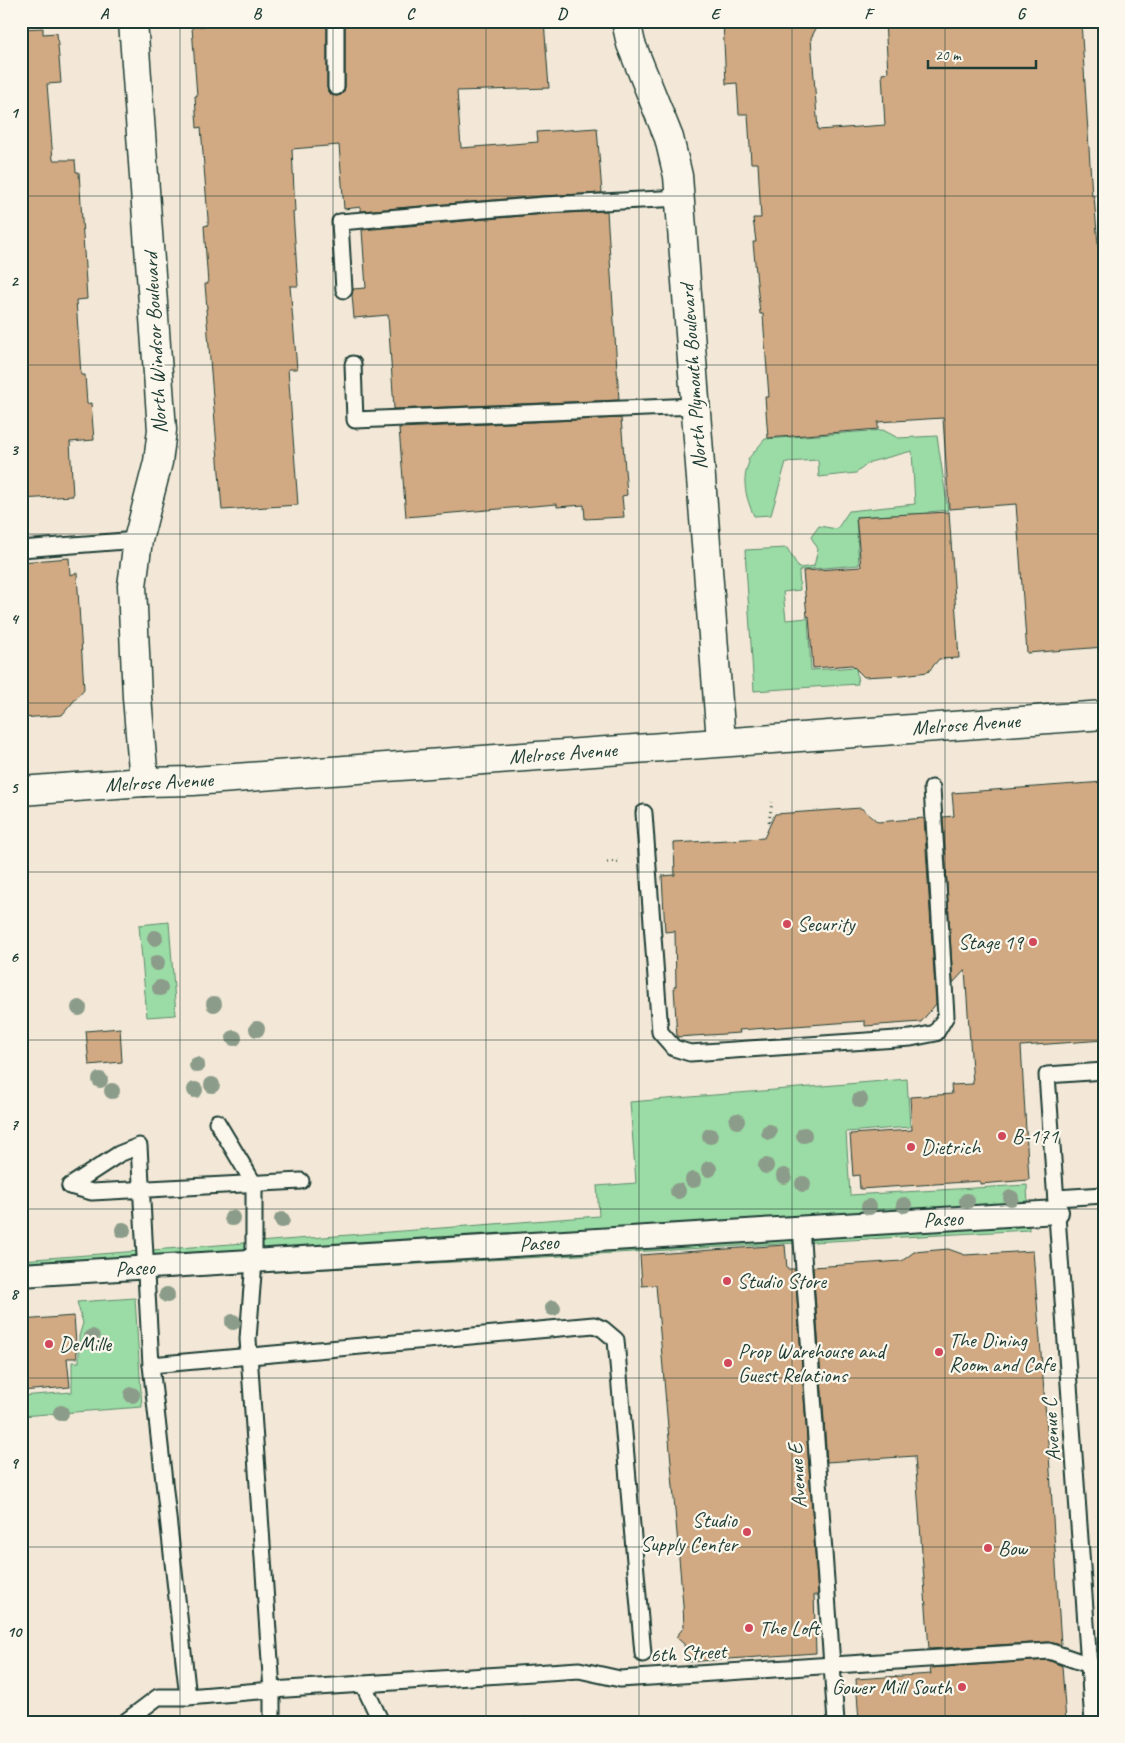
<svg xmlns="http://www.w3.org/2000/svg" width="1125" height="1743" font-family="Caveat,sans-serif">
	<rect width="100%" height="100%" fill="#f3e8d7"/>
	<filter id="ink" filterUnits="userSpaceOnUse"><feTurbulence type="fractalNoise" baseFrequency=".02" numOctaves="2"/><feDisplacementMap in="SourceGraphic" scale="10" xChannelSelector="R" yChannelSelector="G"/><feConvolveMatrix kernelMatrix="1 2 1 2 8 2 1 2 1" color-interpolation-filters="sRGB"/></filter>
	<g filter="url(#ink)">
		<g fill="#9bdba5" stroke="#5d8c6c">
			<path d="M 883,430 L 898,438 L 937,436 L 948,510 L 928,512 L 923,542 L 917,542 L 914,514 L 856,517 L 859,565 L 800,570 L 799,572 L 800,590 L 783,592 L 786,620 L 808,618 L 811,670 L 856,667 L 858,684 L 754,691 L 745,550 L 787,548 L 799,568 L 814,566 L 818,549 L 811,537 L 819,526 L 837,529 L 849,511 L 915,504 L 912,451 L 870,462 L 856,473 L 819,477 L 818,460 L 786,462 L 771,515 L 754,516 C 746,498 741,481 749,462 L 748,459 L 765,439 Z"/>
			<polygon points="169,922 176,1015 147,1017 139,925"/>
			<polygon points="907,1079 910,1127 846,1132 850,1195 1027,1185 1029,1230 21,1286 21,1260 599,1216 597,1186 636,1183 630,1102"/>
			<polygon points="135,1298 142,1407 21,1416 21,1396 72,1392 72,1362 79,1362 79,1336 83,1323 77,1302"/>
		</g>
		<polygon fill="#86d7de" stroke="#5d999a" points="527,1717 542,1722 481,1722"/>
		<g fill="#d1aa83" stroke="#1f3d34">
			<polygon points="268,21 327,21 327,87 328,92 336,96 341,95 345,87 345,21 544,21 549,88 457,91 461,148 538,142 537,132 597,128 602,193 543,196 361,211 361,207 344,209 339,145 292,149 295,212 293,212 298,286 290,286 297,369 288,369 298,505 222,510 206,309 207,309 205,284 208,284 204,226 208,225 208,219 201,127 197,128 195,96 197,96 192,27"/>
			<polygon points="723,21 820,21 811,38 818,130 885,125 882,74 888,73 885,21 1081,21 1092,196 1094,196 1104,316 1104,647 1027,653 1016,504 949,509 943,418 878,422 878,429 768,438 765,397 769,397 764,330 763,314 760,314 753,242 756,242 753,218 761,218 758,163 751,163 748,114 739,114 737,83 726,84"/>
			<polygon points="43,28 43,34 57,33 61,83 47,84 53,160 75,160 76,172 79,172 87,299 76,300 81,375 85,375 87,404 91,403 94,440 70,442 73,496 21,499 21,29"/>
			<polygon points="607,211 619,400 394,409 388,315 354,318 352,295 353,289 366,288 362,230 545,214"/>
			<polygon points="621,418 627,495 622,496 624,517 585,519 584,505 557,507 557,504 406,517 399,428"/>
			<polygon points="949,512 959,658 939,659 928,672 902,675 864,677 852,665 813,668 809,616 807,617 803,571 861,567 856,517"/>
			<polygon points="69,558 70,575 77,573 84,689 62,715 21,718 21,562"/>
			<polygon points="1104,782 1104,1040 1021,1046 1029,1180 980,1184 980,1181 860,1189 859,1175 853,1176 850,1134 912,1130 910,1097 952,1094 951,1085 973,1084 965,970 953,983 943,817 954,816 952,793"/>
			<polygon points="861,808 878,822 924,818 936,1004 921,1022 865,1026 865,1021 739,1030 740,1033 677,1037 674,987 676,986 675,931 665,932 662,876 675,875 674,843 764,838 775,814"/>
			<polygon points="120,1028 122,1062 89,1065 86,1031"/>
			<polygon points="785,1245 787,1269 795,1269 818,1595 814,1595 816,1653 686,1662 684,1644 676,1637 684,1627 683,1605 656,1285 642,1286 640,1255"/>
			<polygon points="948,1249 965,1255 1033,1251 1049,1455 1061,1645 1048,1642 929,1649 915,1456 827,1462 813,1267 902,1261 914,1252"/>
			<polygon points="74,1316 77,1358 67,1358 70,1387 21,1391 21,1320"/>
			<polygon points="1048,1660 1062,1666 1066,1722 859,1722 856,1679 931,1674 930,1668"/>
		</g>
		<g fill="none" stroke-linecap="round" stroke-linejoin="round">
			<defs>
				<g id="service">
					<polyline points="336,21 336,87"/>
					<polyline points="344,290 340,222 544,205 680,198"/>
					<polyline points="353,364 355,420 695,406"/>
					<polyline points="21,549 138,540"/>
					<polyline points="644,813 660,1032 674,1048 690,1053 911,1038 936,1033 946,1016 932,788"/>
					<polyline points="217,1122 254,1184 254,1261 248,1339 272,1690 272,1722"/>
					<polyline points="70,1186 119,1154 139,1146 151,1365 188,1697"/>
					<polyline points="70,1186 92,1192 301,1181"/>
					<polyline points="1056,1198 1104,1195"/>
					<polyline points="801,1227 836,1722"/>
					<polyline points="151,1365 594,1325 603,1329 616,1340 643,1654"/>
					<polyline points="363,1684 381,1722"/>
					<polyline points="125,1722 158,1697 188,1697 272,1690 579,1670 620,1679 1049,1651 1104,1670"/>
					<polyline points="1093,1722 1047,1075 1104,1071"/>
				</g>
				<polyline id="pedestrian" points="21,1275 1057,1212"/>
				<g id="minor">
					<polyline points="133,21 162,430 158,462 138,540 132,586 137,697 144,782"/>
					<polyline points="626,21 631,44 669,138 678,176 721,741"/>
				</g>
				<polyline id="secondary" points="21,791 144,782 193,781 1104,715"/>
			</defs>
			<use href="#service" stroke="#1f3d34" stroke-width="19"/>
			<use href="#pedestrian" stroke="#1f3d34" stroke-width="26"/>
			<use href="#minor" stroke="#1f3d34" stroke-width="31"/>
			<use href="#secondary" stroke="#1f3d34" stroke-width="31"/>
			<g stroke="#1f3d34" stroke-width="3" stroke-dasharray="1 4" stroke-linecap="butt">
				<polyline points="769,822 772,802"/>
				<polyline points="607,862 621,861"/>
			</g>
			<use href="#service" stroke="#fbf7ec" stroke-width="15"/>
			<use href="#pedestrian" stroke="#fbf7ec" stroke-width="22"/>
			<use href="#minor" stroke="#fbf7ec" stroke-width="28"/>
			<use href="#secondary" stroke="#fbf7ec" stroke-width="28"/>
		</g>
		<g fill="#8c9c8a">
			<circle cx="155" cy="938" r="8"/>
			<circle cx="157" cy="963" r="8"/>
			<circle cx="160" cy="988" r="8"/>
			<circle cx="214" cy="1004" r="8"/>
			<circle cx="79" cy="1008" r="8"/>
			<circle cx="257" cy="1029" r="8"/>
			<circle cx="234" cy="1038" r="8"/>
			<circle cx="197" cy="1065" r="8"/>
			<circle cx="100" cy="1080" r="8"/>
			<circle cx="212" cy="1085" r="8"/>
			<circle cx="195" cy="1090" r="8"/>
			<circle cx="112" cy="1091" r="8"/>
			<circle cx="860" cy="1100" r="8"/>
			<circle cx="737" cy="1121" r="8"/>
			<circle cx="769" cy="1132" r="8"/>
			<circle cx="804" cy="1135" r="8"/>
			<circle cx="710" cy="1136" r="8"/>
			<circle cx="766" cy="1166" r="8"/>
			<circle cx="709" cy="1169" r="8"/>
			<circle cx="784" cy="1176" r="8"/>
			<circle cx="693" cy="1180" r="8"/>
			<circle cx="803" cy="1184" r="8"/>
			<circle cx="678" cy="1191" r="8"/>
			<circle cx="1011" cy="1198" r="8"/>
			<circle cx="967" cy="1201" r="8"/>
			<circle cx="904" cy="1205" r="8"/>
			<circle cx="869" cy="1207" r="8"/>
			<circle cx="232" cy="1218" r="8"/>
			<circle cx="282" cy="1220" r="8"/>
			<circle cx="123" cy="1230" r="8"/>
			<circle cx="167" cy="1295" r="8"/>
			<circle cx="553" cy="1308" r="8"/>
			<circle cx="233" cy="1322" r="8"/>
			<circle cx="92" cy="1337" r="8"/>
			<circle cx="132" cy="1395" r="8"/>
			<circle cx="61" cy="1413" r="8"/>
		</g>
	</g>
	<path fill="none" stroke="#1f3d34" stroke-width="1" stroke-opacity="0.55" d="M 180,21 L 180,1722M 333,21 L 333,1722M 486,21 L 486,1722M 639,21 L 639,1722M 792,21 L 792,1722M 945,21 L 945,1722M 21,196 L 1104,196M 21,365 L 1104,365M 21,534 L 1104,534M 21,703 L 1104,703M 21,872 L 1104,872M 21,1040 L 1104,1040M 21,1209 L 1104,1209M 21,1378 L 1104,1378M 21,1547 L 1104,1547"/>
	<g fill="#d1495b" stroke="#fbf7ec" stroke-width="2">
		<circle cx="787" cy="924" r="5"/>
		<circle cx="1033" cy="942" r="5"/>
		<circle cx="1002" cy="1136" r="5"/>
		<circle cx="911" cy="1147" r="5"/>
		<circle cx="727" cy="1281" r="5"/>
		<circle cx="49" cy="1344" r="5"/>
		<circle cx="939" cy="1352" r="5"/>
		<circle cx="728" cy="1363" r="5"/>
		<circle cx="747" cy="1532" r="5"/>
		<circle cx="988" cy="1548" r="5"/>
		<circle cx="749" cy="1628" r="5"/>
		<circle cx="962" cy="1687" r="5"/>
	</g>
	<g text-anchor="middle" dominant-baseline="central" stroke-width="4.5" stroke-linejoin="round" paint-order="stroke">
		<g font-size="21" fill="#1f3d34" stroke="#fbf7ec">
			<text transform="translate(155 343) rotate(-93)">North Windsor Boulevard</text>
			<text transform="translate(693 377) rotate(-94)">North Plymouth Boulevard</text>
			<text transform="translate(966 724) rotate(-4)">Melrose Avenue</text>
			<text transform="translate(563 753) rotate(-4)">Melrose Avenue</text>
			<text transform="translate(159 782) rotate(-3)">Melrose Avenue</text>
			<text transform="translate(943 1219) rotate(-3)">Paseo</text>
			<text transform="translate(539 1243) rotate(-4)">Paseo</text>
			<text transform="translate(135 1268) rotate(-3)">Paseo</text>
			<text transform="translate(1051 1430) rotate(-94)">Avenue C</text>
			<text transform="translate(797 1476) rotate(-94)">Avenue E</text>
			<text transform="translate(688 1653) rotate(-3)">6th Street</text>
		</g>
		<g font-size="21" fill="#1f3d34" stroke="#fbf7ec" text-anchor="start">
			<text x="797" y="924">Security</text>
			<text x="1023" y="942" text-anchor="end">Stage 19</text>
			<text x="1012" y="1136">B-171</text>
			<text x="921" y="1147">Dietrich</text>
			<text x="737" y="1281">Studio Store</text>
			<text x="949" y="1340">The Dining<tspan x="949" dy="24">Room and Cafe</tspan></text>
			<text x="59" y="1344">DeMille</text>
			<text x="738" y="1351">Prop Warehouse and<tspan x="738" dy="24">Guest Relations</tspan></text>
			<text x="737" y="1520" text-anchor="end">Studio<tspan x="737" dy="24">Supply Center</tspan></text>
			<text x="998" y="1548">Bow</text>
			<text x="759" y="1628">The Loft</text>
			<text x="952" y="1687" text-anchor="end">Gower Mill South</text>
		</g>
	</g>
	<rect width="1125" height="1743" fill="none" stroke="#fbf7ec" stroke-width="55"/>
	<path d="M928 60v8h108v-8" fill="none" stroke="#1f3d34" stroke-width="2.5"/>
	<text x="935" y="60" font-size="15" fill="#1f3d34" stroke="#fbf7ec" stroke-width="4" paint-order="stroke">20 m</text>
	<rect x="28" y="28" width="1070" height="1688" fill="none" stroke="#1f3d34" stroke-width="2"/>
	<g font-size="16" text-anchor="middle" font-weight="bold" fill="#1f3d34">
		<text x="104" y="19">A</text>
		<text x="257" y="19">B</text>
		<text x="410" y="19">C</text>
		<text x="562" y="19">D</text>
		<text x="715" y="19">E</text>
		<text x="868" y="19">F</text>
		<text x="1021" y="19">G</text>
		<text x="14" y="118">1</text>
		<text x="14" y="286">2</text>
		<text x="14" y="455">3</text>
		<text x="14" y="624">4</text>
		<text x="14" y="793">5</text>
		<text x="14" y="962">6</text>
		<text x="14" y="1130">7</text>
		<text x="14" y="1299">8</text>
		<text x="14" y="1468">9</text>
		<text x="14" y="1637">10</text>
	</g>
</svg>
